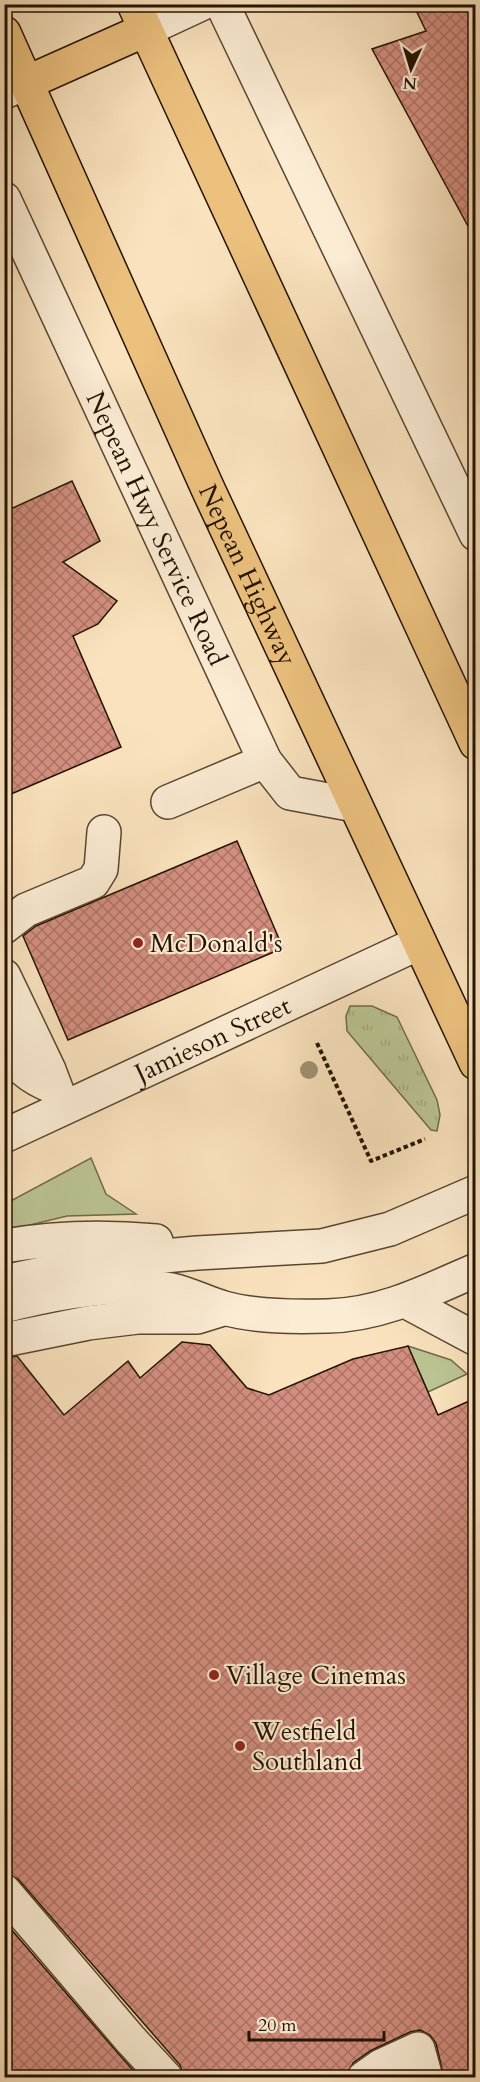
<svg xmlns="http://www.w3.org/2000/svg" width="480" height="2082" font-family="Cardo,serif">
	<defs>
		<pattern id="grass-tufts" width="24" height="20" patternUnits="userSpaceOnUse" patternTransform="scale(1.5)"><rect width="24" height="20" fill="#bbc493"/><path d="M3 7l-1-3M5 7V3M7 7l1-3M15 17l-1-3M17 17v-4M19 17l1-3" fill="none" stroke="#a0a77d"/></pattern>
		<pattern id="building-cross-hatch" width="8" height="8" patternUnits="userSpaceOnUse" patternTransform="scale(1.5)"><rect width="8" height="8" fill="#d38e7f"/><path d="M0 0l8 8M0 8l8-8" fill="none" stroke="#ab7366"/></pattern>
	</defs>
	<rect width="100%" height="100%" fill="#f9e2bd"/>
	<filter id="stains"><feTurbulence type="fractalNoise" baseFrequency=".00333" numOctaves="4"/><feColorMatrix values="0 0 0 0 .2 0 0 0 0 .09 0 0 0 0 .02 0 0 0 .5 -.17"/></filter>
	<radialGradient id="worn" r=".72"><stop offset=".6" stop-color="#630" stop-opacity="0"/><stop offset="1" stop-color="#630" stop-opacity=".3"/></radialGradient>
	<polygon fill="url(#grass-tufts)" stroke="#6f6b4a" stroke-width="1.5" points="350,1006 372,1006 397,1017 437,1100 440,1115 437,1131 431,1130 347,1031 346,1016"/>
	<g fill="#bbc493" stroke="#6f6b4a" stroke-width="1.5">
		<polygon points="91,1158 106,1194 136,1214 67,1216 5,1231 5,1204"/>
		<polygon points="408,1346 451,1360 467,1374 428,1392"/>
	</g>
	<g fill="url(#building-cross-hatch)" stroke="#231200" stroke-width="1.5">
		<polygon points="413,4 476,4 476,241 372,49 426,31"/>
		<polygon points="72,481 100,541 63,562 117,601 98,624 73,636 121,747 4,797 4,512"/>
		<polygon points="237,841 283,948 68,1040 23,936 36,926"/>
		<polygon points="182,1342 210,1345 247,1388 269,1395 353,1359 408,1346 438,1415 476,1398 476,2078 444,2078 436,2043 430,2035 420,2030 410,2032 370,2051 353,2063 346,2078 184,2078 180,2065 18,1879 4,1873 4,1358 17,1356 64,1415 128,1361 140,1378"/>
		<polygon points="4,1921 116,2051 140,2078 4,2078"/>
	</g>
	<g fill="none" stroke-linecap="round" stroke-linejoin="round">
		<defs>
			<g id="minor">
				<polyline points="222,4 476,534"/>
				<polyline points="145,30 201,4"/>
				<polyline points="4,92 26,83"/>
				<path id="s1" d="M 4,199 L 265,761 L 290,793 L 355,805"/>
				<polyline points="168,802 265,761"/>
				<polyline points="4,927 26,910 93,882 101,869 104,832"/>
				<polyline points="4,976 49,1070 63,1107"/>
				<path d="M 4,1041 C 14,1065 30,1078 54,1087"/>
				<path id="s2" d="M 4,1136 L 419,943"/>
				<path d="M 4,1246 C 56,1237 104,1236 156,1241"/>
				<polyline points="4,1282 99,1262 197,1253 322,1246 390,1229 476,1192"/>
				<polyline points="405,1301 476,1339"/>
				<path d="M 4,1306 C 54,1293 121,1281 172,1290 C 190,1294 206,1303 224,1308 C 256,1317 295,1317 328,1316 C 381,1315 428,1291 476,1270"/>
				<polyline points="4,1340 88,1323 138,1317 197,1317 223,1309"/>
				<polyline points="4,1891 130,2039 166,2078"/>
				<polyline points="364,2078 381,2066 418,2049 426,2078"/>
			</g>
			<g id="highway">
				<polyline points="134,4 476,743"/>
				<path id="s3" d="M 4,33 L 208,489 L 476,1063"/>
				<polyline points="26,83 145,30"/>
			</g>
		</defs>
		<use href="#minor" stroke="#58462f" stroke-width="36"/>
		<use href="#highway" stroke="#231200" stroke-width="36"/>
		<polyline stroke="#231200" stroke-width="4" stroke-dasharray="4.5 3" stroke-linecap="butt" points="317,1043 371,1161 425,1139"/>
		<use href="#minor" stroke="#fbecd4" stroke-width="33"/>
		<use href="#highway" stroke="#ecc17e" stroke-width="33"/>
	</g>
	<circle fill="#a09271" cx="309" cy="1070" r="9"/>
	<g fill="#8f2418" stroke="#fbecd4" stroke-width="2">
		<circle cx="138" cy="943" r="6"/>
		<circle cx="214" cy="1675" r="6"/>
		<circle cx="240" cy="1746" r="6"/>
	</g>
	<g text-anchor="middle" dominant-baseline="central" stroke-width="4.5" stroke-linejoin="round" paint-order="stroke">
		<g font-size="26" fill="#231200" stroke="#fbecd4">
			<text stroke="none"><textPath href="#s1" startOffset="363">Nepean Hwy Service Road</textPath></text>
			<text stroke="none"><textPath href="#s3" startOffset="594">Nepean Highway</textPath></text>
			<text stroke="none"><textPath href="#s2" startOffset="230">Jamieson Street</textPath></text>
		</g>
		<g font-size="26" fill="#231200" stroke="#fbecd4" text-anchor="start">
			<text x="150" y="943">McDonald's</text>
			<text x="226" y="1675">Village Cinemas</text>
			<text x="252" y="1731">Westfield<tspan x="252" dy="30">Southland</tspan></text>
		</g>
	</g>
	<rect width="480" height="2082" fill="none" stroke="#f9e2bd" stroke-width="24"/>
	<rect x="6" y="6" width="468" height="2070" fill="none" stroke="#231200" stroke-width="3"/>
	<rect x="12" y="12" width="456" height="2058" fill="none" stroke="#231200" stroke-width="1.5"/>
	<g transform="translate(411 69) rotate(184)" stroke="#fbecd4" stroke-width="4.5" paint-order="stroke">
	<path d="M0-4.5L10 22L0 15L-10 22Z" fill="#231200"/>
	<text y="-9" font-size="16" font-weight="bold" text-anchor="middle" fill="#231200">N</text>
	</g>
	<path d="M249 2031v9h135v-9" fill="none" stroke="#231200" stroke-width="3"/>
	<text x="258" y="2031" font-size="18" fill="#231200" stroke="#fbecd4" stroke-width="4.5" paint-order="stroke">20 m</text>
	<rect width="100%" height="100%" filter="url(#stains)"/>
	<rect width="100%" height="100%" fill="url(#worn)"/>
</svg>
